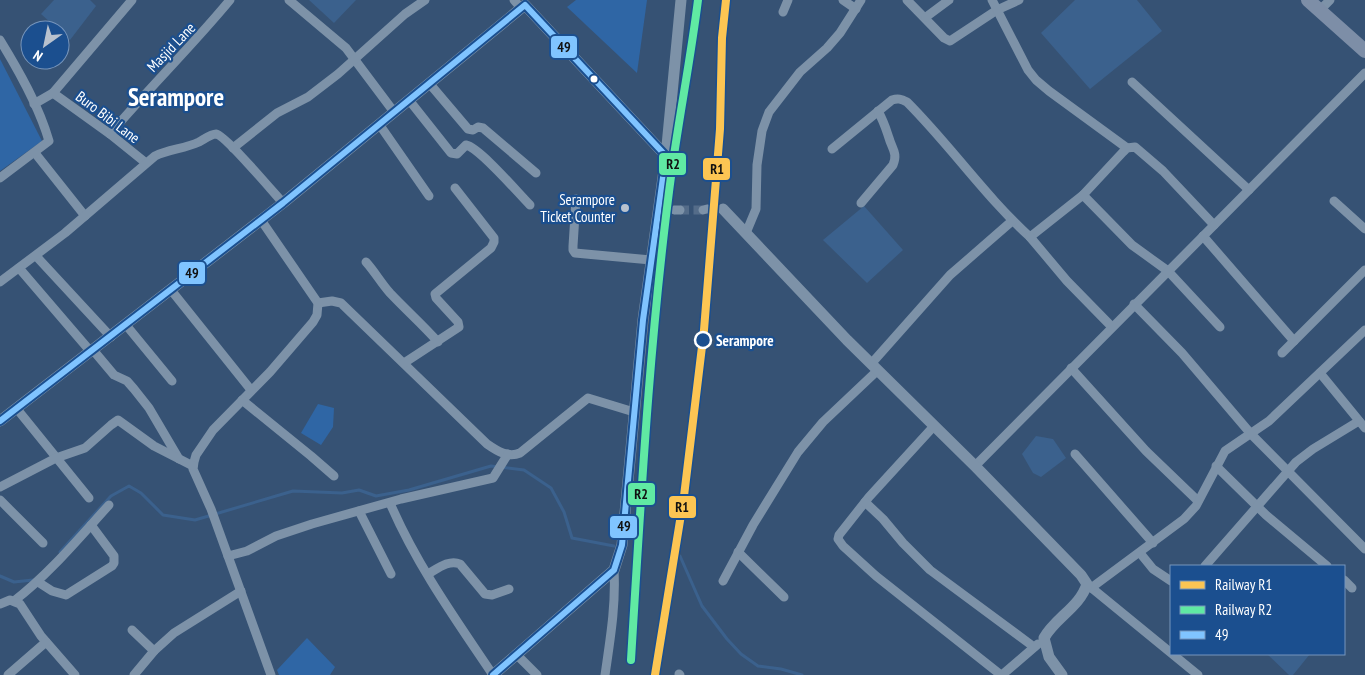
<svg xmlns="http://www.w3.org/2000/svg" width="1365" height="675" font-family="'PT Sans Narrow',sans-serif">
	<rect width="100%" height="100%" fill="#365274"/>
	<g fill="#2f66a5">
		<polygon points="576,0 647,0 637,73 567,7"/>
		<polygon points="0,59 42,141 0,171"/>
		<polygon points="318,404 334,408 333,427 321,445 301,433"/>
		<polygon points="307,638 335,667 330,675 279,675 277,670"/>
	</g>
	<g fill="#3b618d">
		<polygon points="54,0 90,0 96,6 70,40 41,14"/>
		<polygon points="309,0 356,0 334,23"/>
		<polygon points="1075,0 1137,0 1162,31 1090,89 1041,33"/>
		<polygon points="864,206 903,250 867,283 823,240"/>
		<polygon points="1036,436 1053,439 1066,458 1041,477 1033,473 1022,454"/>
		<polygon points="1267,654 1310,654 1293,675 1289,675"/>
	</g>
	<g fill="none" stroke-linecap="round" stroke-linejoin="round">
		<g stroke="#3b618d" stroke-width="3">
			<polyline points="60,552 111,496 129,486 141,493 163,515 195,520 293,491 342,493 359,490 376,496 409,490 491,466 524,470 551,488 564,512 572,538 614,546"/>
			<polyline points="680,556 702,606 727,639 741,654 758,666 781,669 802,675"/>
			<polyline points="0,576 14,582 33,580"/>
		</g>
		<g stroke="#546c89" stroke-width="9" stroke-dasharray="9 4.5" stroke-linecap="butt">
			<polyline points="707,209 722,209"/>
			<polyline points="680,210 703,210"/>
			<polyline points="660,211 675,210"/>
		</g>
		<g stroke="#7d92a8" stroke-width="9">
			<polyline points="289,0 346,48 394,112"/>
			<polyline points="514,0 521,8"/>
			<polyline points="843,0 856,9"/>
			<polyline points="907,0 944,38 950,41 997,10 1019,0"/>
			<polyline points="992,0 1028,70 1036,80 1049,91 1127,148"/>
			<polyline points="1320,10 1330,0"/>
			<polyline points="783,12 788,0"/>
			<polyline points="926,17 949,0"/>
			<path d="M 0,40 C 19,71 39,106 49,141 L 0,178"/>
			<polyline points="1132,82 1249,190"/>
			<polyline points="429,83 468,129 473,130 478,127 483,128 536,173"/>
			<polyline points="53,93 110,134 146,163"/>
			<path d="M 409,100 L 451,153 L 457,154 L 466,145 C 480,148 518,193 530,205"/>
			<polyline points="34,104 53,93 132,0"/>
			<polyline points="379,124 429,196"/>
			<path d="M 110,134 C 149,88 192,46 230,0"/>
			<polyline points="233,148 277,113 308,97 338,74 405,14 425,0"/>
			<path d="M 832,149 L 892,100 C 898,98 901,99 907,102 C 950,145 985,196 1030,237 L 1083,195 L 1132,245 L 1168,271 L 1220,327"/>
			<polyline points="35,153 85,216"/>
			<polyline points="1083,195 1123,152 1127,148 1135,147 1163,171 1214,225"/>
			<polyline points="576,199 573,246 573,250 575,253 651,260"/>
			<polyline points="1334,201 1365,229"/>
			<path d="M 861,203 L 893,165 C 898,153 892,149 889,138 C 885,126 884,122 878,111"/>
			<polyline points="675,210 680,210"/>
			<polyline points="703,210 707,209"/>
			<polyline points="261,220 318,303 317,315 313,322 270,372 213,430 196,455 194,462 193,469 211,509 271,675"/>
			<polyline points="746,233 756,209 757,165 762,131 769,112 800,72 827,48 840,33 861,0"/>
			<polyline points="1203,236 1294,341"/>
			<polyline points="1030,237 1067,281 1112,327"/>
			<polyline points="36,256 111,337"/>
			<path d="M 366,262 C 375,272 381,283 390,293 C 406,310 423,325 438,342"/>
			<polyline points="19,268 91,352"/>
			<path d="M 0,282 L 65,233 L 155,156 C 169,149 184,149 199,142 C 203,140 211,134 216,134 C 225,135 274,193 283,203"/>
			<polyline points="171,290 251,390"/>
			<path d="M 318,303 L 332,301 L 341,303 L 487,444 C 497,451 508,458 520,453 L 588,398 L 634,412"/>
			<polyline points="1134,304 1182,353 1251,434 1365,549"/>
			<polyline points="126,325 172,381"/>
			<polyline points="93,350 114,375 127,381 134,389 149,408 179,459"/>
			<polyline points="1282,353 1365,270"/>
			<polyline points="404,363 459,327 458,322 436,298 435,294 491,248 494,242 494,238 455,188"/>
			<polyline points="871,364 950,275 1012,221"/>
			<polyline points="1071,368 1146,451 1198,501"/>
			<polyline points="1320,373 1365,428"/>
			<polyline points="242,400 311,456 334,476"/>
			<polyline points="17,409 89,498"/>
			<polyline points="934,426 869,497 839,535 838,539 843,546 876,576 1001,675"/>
			<polyline points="1075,454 1153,543"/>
			<polyline points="975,466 1365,73"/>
			<polyline points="1216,466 1266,515 1327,566"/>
			<polyline points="0,487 56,458 85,448 111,425 118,420 154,446 193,466"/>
			<polyline points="0,500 43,543"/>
			<polyline points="865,502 883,519 903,543 930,570 1034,647"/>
			<path d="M 390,503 C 416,564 456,620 493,675"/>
			<polyline points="359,511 391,574"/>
			<polyline points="738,552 784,597"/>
			<polyline points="1140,553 1153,569 1171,581"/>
			<polyline points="228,556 247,551 276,536 312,524 401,499 493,478 508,454"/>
			<polyline points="1205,566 1296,462 1313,449 1359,421"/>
			<path d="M 428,574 C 437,569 449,559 460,564 L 485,594 L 492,595 L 509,589"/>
			<polyline points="1344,580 1352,588"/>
			<polyline points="723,581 753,525 798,452 823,422 878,370"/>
			<polyline points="38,582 52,591 66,595 112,566 114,563 114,556 91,525"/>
			<polyline points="1088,585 1198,675"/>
			<polyline points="1091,588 1184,519 1196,506 1225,451 1269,421 1365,330"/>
			<path d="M 14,601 C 50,573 78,539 109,505"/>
			<polyline points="0,604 10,600 20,604 41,636 75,675"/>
			<polyline points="132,630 154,651 134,675"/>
			<polyline points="154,651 174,633 241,591"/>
			<polyline points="516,654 537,675"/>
			<polyline points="679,674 680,675"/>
			<polyline points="8,675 46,642"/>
			<path d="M 605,675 C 610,640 616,606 614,570"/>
			<polyline points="1002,675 1038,644"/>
		</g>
		<g stroke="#7d92a8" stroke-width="11">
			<polyline points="666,156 681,0"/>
			<path d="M 723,209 L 847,340 L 975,466 L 1081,575 L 1087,584 C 1080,607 1055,618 1044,638 L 1049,657 L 1062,675"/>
			<polyline points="0,421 283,203 525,5 666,156 643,320 622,545 614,570 493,675"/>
		</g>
		<polyline stroke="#7d8ea7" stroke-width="14" points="1308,0 1365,51"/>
		<defs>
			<polyline id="bus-1" points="0,421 283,203 525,5 666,156 643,320 622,545 614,570 493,675"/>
		</defs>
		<use href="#bus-1" stroke="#1b4f8f" stroke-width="10"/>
		<use href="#bus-1" stroke="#80c4ff" stroke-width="6"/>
		<defs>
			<polyline id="rail-1" points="655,675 684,496 704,330 720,129 722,38 726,0"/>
			<path id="rail-2" d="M 631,660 C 641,496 650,331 672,169 C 680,112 691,56 698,0"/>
		</defs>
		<use href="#rail-1" stroke="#1b4f8f" stroke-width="11"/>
		<use href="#rail-2" stroke="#1b4f8f" stroke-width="11"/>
		<use href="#rail-1" stroke="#fcc553" stroke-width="8"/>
		<use href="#rail-2" stroke="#60e9a3" stroke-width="8"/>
	</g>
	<circle fill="#fff" stroke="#1b4f8f" stroke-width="2" cx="594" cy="79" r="4.5"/>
	<circle fill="#b9c2ce" stroke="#1b4f8f" stroke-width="2" cx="625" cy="208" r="5"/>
	<circle fill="#1b4f8f" stroke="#fff" stroke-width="2.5" cx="703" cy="340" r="8"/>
	<g text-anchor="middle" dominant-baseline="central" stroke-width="4.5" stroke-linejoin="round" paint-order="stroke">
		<g font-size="15" fill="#fff" stroke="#1b4f8f">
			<text transform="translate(171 47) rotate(-46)">Masjid Lane</text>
			<text transform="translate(108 117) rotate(37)">Buro Bibi Lane</text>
		</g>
		<g font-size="15" fill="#fff" stroke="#1b4f8f" text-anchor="end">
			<text x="615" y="199">Serampore<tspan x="615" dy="17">Ticket Counter</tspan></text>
		</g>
		<g font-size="15" font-weight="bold" fill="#fff" stroke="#1b4f8f" text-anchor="start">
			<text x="716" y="340">Serampore</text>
		</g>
		<g font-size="25" font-weight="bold" fill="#fff" stroke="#1b4f8f">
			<text x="176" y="97">Serampore</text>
		</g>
	</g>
	<g stroke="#1b4f8f" stroke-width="2">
		<rect x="550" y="35" width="28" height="24" rx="5" fill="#80c4ff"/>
		<rect x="658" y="152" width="29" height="24" rx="5" fill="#60e9a3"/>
		<rect x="702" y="157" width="29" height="24" rx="5" fill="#fcc553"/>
		<rect x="178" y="261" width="28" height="24" rx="5" fill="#80c4ff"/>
		<rect x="627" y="482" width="29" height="24" rx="5" fill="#60e9a3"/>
		<rect x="668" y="495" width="29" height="24" rx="5" fill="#fcc553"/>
		<rect x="609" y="515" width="29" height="24" rx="5" fill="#80c4ff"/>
	</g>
	<g font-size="14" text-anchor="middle" font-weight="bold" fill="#111">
		<text x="564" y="52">49</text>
		<text x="673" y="169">R2</text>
		<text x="717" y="174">R1</text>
		<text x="192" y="278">49</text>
		<text x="641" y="499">R2</text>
		<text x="682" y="512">R1</text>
		<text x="624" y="531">49</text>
	</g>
	<rect x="1170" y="565" width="175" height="90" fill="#1b4f8f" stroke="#7695bc"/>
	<rect x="1180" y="581" width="25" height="8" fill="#fcc553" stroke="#7695bc"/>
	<text x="1215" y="590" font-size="15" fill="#ffffff">Railway R1</text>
	<rect x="1180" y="606" width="25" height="8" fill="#60e9a3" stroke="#7695bc"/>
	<text x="1215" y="615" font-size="15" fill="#ffffff">Railway R2</text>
	<rect x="1180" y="631" width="25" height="8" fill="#80c4ff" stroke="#7695bc"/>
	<text x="1215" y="640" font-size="15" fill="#ffffff">49</text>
	<g transform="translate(45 45) rotate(213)"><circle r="24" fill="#1b4f8f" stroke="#7695bc"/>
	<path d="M0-4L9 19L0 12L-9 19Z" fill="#b9c2ce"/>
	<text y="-8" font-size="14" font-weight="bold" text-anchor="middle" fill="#ffffff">N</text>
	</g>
</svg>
